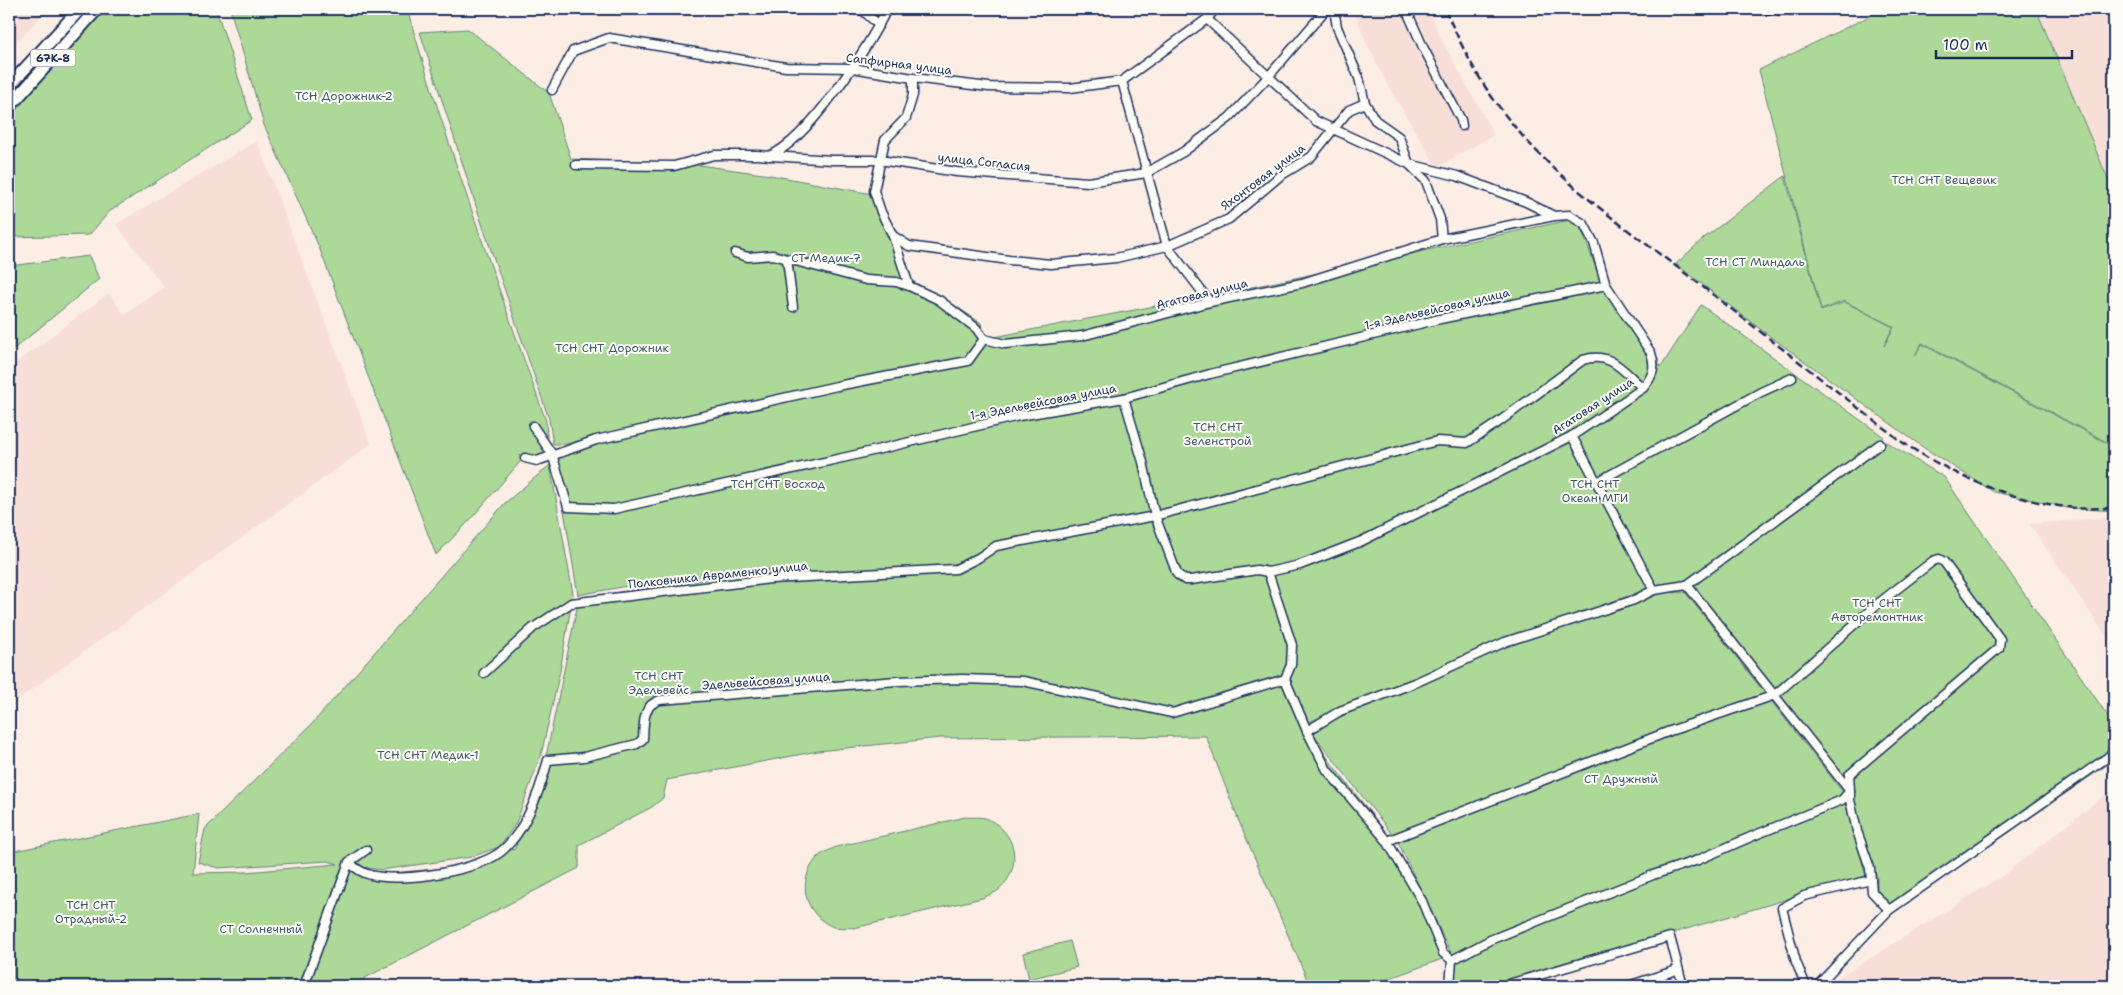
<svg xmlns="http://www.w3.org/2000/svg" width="2123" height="995" font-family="'Shantell Sans',sans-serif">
	<rect width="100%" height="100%" fill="#fcede5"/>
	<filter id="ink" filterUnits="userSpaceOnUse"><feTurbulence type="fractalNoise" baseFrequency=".02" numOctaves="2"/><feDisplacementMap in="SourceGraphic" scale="10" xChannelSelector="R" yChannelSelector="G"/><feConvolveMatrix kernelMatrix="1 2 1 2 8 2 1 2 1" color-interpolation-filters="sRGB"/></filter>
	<g filter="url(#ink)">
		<g fill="#f7dfd7">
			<polygon points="9,9 48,9 9,50"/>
			<polygon points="1354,9 1428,9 1440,37 1494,135 1437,167 1388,86 1365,40"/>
			<polygon points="2056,9 2114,9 2114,193 2039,16"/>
			<polygon points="257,141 371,444 9,706 9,368 109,293 125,315 164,287 116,224"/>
			<polygon points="2114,517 2114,648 2030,524"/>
			<polygon points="2114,788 2114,986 1825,986 2001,877"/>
		</g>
		<g fill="#acd998" stroke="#64847b" fill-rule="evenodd">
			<polygon points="106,9 216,9 252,120 110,211 89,235 9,237 9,113"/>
			<path d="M 230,9 L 407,9 C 448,148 497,284 546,421 L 548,453 L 535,459 L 526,455 L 469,521 L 436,555 L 319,247 L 264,125 Z"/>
			<polygon points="1884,9 2056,9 2039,16 2114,193 2114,446 1922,343 1914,357 1922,344 2114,447 2114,511 2068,508 1994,492 1924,448 1760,329 1676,264 1704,238 1785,176 1821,311 1845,302 1893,327 1884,346 1894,327 1844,301 1821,310 1759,70"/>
			<path d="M 468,29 L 549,93 L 571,159 L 699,165 L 770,175 L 872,194 L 912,281 L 945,299 L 981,323 L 984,339 L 1233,291 L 1570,220 L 1581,228 L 1601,282 L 1632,330 L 1661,367 L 1701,305 L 1884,437 L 1685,582 L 1657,586 L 1489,645 L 1413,679 L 1304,724 L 1332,764 L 1395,844 L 1445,958 L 1368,986 L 1310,986 L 1238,819 L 1206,736 L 940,738 L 818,751 L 667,780 L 663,798 L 652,807 L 579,845 L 579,868 L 365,978 L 354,986 L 9,986 L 9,852 L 199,814 L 193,873 L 246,872 L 338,864 L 328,861 L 218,868 L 198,862 L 205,829 L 312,724 L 505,503 L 550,465 L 573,594 L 560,671 L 541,755 L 516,823 L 499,847 L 471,857 L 381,870 L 356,866 L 380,874 L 446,868 L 515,849 L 547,752 L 579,598 L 775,569 L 660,580 L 578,595 L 554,450 L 870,376 L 653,422 L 566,444 L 553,444 L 549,419 L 480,218 L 420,32 ZM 1265,565 L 1290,633 L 1289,633 L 1262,566 Z"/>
			<polygon points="89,256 99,279 9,353 9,264 18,265"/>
			<polygon points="1886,442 1944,477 2114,725 2114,760 1894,912 1877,890 1877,878 1844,778 1691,585"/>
			<path d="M 1685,592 L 1842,791 L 1866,876 L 1493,986 L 1451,986 L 1452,955 L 1398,842 L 1312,732 C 1420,672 1540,634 1656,593 Z"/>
			<path d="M 965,817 C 972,818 981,816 988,819 C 1015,832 1023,863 1002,887 C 998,892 989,895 982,898 L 854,928 C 848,927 838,929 831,926 C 804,913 797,882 816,859 C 820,854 830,850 836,847 Z"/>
			<polygon points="1070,941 1077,967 1029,979 1023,953"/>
		</g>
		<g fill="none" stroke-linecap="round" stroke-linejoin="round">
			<defs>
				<g id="minor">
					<polyline points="861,9 879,25"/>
					<polyline points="1334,9 1337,27 1359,78 1365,103 1375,120 1399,137 1409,164 1426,181 1440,219 1442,239"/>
					<polyline points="1406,9 1423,47 1461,120 1462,126"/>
					<polyline points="1207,19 1316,121 1409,164 1457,176 1526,202 1554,216"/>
					<polyline points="1122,81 1167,246 1210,302"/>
					<polyline points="552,90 573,51 609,38 786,67 852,68 913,78 989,87 1070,88 1122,81 1207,19 1215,9"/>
					<path d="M 769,156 C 808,141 868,47 887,9"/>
					<polyline points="576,165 674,166 714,155 757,155 832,160 880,160 957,172 1088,182 1146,173 1183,152 1229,118 1268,77 1322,14 1324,9"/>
					<polyline points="893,236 909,246 1009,260 1051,264 1116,258 1167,246 1229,219 1280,176 1311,157 1349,110 1365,103"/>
					<polyline points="735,253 748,257 773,255 866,280 896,282 909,286 939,300 976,328 984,339"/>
					<polyline points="787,259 793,307"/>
					<polyline points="909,286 893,236 881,212 874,191 885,140 906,118 913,95 913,78"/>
					<path d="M 984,339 L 1005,344 L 1082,336 L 1210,302 L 1302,283 L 1442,239 L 1554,216 L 1569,215 L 1584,224 L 1594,243 L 1606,285 L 1651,353 C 1656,367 1653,376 1643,388 L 1572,436 L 1362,541 L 1300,565 L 1268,572 L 1257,570 L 1191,580 L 1185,580 L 1177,574 L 1155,516 L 1143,462 L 1124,398"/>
					<polyline points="533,426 552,454 568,507 614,509 851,456 1019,416 1124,398 1210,374 1440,319 1606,285"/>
					<polyline points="1572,436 1654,590 1687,585 1850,791 1850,800 1857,831 1870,868 1872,892 1889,910"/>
					<polyline points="525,458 537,461 596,440 837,386 968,361 984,339"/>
					<polyline points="1597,482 1761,392 1792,378"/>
					<polyline points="1268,572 1292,645 1291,665 1285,679"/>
					<polyline points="1687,585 1880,444"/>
					<path d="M 484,673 L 533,628 L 571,603 L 771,579 L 956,569 L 978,558 L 996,546 L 1155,516 L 1437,441 L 1467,443 L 1496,424 L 1583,360 C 1611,351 1623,371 1643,388"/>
					<polyline points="1307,731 1340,711 1417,682 1505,642 1634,600 1654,590"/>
					<polyline points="1387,841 1670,731 1775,695 1875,606 1933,561 1939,559 1944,562 2000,639 1999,648 1849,775 1850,791 1842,800 1753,836 1698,860 1653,875 1490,940 1452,960"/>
					<path d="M 349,862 C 356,869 362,873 371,875 C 402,883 481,871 504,849 C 527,828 540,790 548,760 L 584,757 L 637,744 L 643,739 C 644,724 642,705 660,700 L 897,681 L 962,679 L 1023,681 L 1172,713 L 1285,679 L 1307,731 L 1327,770 L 1387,841 L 1422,901 L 1443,953 L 1452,960 L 1450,986"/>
					<polyline points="304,986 349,862 366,850"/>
					<polyline points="1502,986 1670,937 1683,986"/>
					<polyline points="1628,986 1677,970"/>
					<polyline points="1806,986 1796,962 1782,908 1804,896 1871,880"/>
					<polyline points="1817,986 1889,910 2108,757 2114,750"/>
				</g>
				<g id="primary">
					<polyline points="9,86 80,9"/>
					<polyline points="9,107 97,9"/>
				</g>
			</defs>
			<use href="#minor" stroke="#1b2f5e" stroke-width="11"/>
			<use href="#primary" stroke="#1b2f5e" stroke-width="15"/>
			<use href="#minor" stroke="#fdfcf7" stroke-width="8"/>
			<use href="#primary" stroke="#fdfcf7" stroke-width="11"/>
			<g stroke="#1b2f5e" stroke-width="2.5" stroke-dasharray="8 4" stroke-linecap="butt">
				<path d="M 1445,9 C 1460,43 1477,78 1500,108 C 1552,179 1629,230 1698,283 C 1766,336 1834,389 1902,442 C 1954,476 2013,502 2076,508 C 2088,509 2102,508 2114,508"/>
				<path d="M 1717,9 C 1753,13 1791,19 1827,9"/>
			</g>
		</g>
	</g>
	<g text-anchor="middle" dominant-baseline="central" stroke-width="4" stroke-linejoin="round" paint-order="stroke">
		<rect fill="#fdfcf7" stroke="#5f6c8c" stroke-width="1" x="30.5" y="49.5" width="45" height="17" rx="4"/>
		<g font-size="11" font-weight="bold" fill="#1b2f5e">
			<text x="53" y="58">67К-8</text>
		</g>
		<g font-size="12" fill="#1b2f5e" stroke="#fdfcf7">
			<text transform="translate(899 64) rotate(7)">Сапфирная улица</text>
			<text transform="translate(984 162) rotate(6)">улица Согласия</text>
			<text transform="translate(1263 177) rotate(-37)">Яхонтовая улица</text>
			<text transform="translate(1202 294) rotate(-14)">Агатовая улица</text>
			<text transform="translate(1437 309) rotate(-13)">1-я Эдельвейсовая улица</text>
			<text transform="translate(1043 402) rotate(-11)">1-я Эдельвейсовая улица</text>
			<text transform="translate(1593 406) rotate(-33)">Агатовая улица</text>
			<text transform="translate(718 575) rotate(-6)">Полковника Авраменко улица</text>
			<text transform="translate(766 681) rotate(-4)">Эдельвейсовая улица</text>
		</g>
		<g font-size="12" fill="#3f5a6c" stroke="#fdfcf7">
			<text x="344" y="96">ТСН Дорожник-2</text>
			<text x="1944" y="180">ТСН СНТ Вещевик</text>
			<text x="826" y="258">СТ Медик-7</text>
			<text x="1755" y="262">ТСН СТ Миндаль</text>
			<text x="612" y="348">ТСН СНТ Дорожник</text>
			<text x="1218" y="427">ТСН СНТ<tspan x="1218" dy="14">Зеленстрой</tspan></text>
			<text x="778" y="484">ТСН СНТ Восход</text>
			<text x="1595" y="484">ТСН СНТ<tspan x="1595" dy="14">Океан МГИ</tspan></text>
			<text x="1877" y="603">ТСН СНТ<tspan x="1877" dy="14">Авторемонтник</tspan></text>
			<text x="659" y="676">ТСН СНТ<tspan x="659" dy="14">Эдельвейс</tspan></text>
			<text x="428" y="755">ТСН СНТ Медик-1</text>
			<text x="1621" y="779">СТ Дружный</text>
			<text x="91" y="905">ТСН СНТ<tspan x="91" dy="14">Отрадный-2</tspan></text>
			<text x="261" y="929">СТ Солнечный</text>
		</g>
	</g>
	<rect width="2123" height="995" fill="none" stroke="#fdfcf7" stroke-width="30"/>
	<rect x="15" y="15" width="2093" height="965" fill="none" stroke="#1b2f5e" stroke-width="2" filter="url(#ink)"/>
	<path d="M1936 50v8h136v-8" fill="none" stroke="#1b2f5e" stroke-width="2.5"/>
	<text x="1943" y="50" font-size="15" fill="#1b2f5e" stroke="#fdfcf7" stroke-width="4" paint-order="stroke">100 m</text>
</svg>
